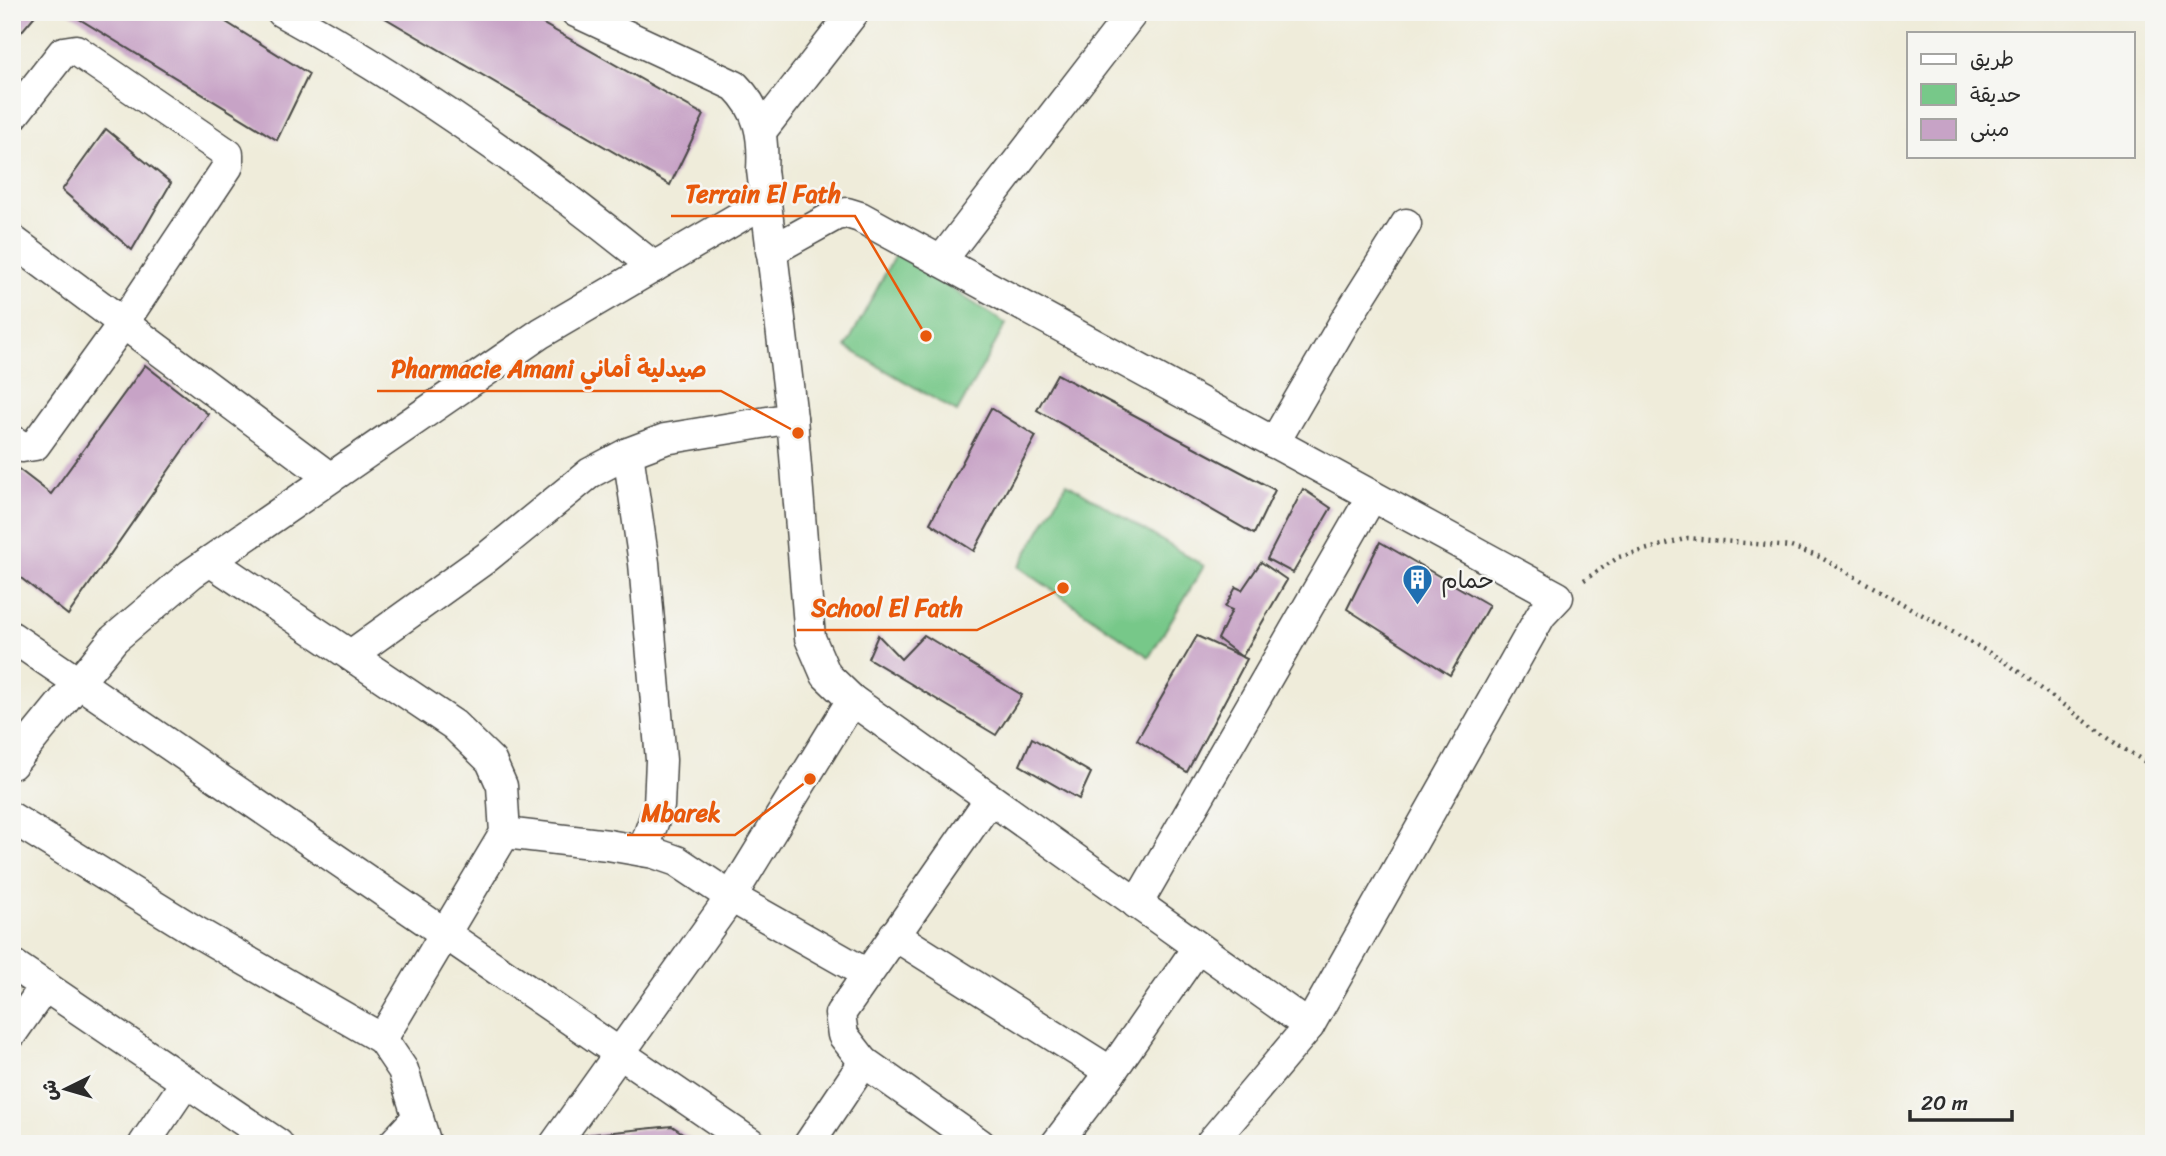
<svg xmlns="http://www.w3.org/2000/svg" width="2166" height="1156" font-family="Sriracha,'Playpen Sans Arabic',sans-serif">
	<rect width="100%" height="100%" fill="#f6f6f2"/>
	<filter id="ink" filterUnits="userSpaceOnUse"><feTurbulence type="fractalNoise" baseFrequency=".0143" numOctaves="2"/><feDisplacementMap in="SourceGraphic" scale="14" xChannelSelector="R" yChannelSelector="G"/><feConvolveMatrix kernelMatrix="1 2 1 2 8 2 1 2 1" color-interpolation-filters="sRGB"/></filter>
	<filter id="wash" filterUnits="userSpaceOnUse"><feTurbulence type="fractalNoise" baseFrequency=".00686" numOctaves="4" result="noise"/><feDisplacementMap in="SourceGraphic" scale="28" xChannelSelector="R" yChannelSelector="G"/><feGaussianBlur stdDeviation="1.57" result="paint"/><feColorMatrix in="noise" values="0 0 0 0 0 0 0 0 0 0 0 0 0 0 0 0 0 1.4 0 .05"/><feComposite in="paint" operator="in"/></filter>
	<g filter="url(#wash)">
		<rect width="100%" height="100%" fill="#efecda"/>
		<g fill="#77c889" stroke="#517a5a" stroke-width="2">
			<polygon points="896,253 1006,324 957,412 846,347"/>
			<polygon points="1067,483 1204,566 1149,657 1019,567"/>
		</g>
		<g id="blocks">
			<g fill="#c7a3c6">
				<polygon points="12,12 38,12 12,43"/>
				<polygon points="68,12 210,12 309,74 277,140"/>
				<polygon points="375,12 522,12 704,115 670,185"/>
				<polygon points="106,129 171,183 132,250 62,190"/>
				<polygon points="145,365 208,414 68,615 12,571 12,464 51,494"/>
				<polygon points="1057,374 1275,490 1254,534 1037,410"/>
				<polygon points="991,408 1036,436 974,551 930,523"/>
				<polygon points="1303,489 1331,508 1293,573 1267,559"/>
				<polygon points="1380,542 1489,605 1450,675 1347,609"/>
				<polygon points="1261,562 1287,580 1242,657 1218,639 1232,610 1225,607 1236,587 1242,590"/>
				<polygon points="878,635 901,659 924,635 1022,695 996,735 868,658"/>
				<polygon points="1197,636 1247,659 1187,772 1137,740"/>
				<polygon points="1032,738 1091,773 1079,799 1020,765"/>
				<polygon points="672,1126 699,1144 569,1144 575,1136"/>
			</g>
		</g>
	</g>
	<g filter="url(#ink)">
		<use href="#blocks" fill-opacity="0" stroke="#484845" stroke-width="2"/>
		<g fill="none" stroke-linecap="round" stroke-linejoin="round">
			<defs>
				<g id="minor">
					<path d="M 282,12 C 413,84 538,173 654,267"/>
					<path d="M 576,12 L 735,86 C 760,111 764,136 762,170 L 792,418 L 810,638 L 826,675 L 852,700 L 1309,1026 L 1210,1144"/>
					<polyline points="12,117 63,52 76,50 228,154 228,166 124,322 35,445 22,447 12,440"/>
					<polyline points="762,130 854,12"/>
					<polyline points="12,240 329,477"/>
					<polyline points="771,251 836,215 847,213 860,217 1558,597 1541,615 1309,1026"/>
					<polyline points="941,261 1133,12"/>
					<polyline points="1274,443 1345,321 1406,224"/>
					<polyline points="628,453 644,563 661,760 659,806 643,851"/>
					<polyline points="12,637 752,1144"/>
					<polyline points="351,655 486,558 590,473 628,453 665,439 792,418"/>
					<polyline points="12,764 114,639 191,574 541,333 765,202"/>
					<polyline points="12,818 195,931 382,1039 505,833 502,786 491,761 454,725 210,561"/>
					<polyline points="505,833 608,845 654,853 677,861 731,897 867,974"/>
					<polyline points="1137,904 1372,496"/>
					<polyline points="894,935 1111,1072 1198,947"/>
					<polyline points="12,964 278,1144"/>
					<polyline points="12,1033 45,986"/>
					<polyline points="382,1039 403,1070 426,1144"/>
					<polyline points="864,1062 843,1035 840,1014 990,799"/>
					<polyline points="144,1144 186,1082"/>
					<polyline points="393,1144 418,1117"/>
					<polyline points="555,1144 731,897 852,700"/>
					<polyline points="809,1144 864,1062 980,1144"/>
					<polyline points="1056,1144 1111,1072"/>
				</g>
			</defs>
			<use href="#minor" stroke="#484845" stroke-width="33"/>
			<polyline stroke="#484845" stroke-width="4.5" stroke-dasharray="2 5" stroke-linecap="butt" points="1584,580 1619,557 1688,538 1791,547 1820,557 2004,661 2119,746 2154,767"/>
			<use href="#minor" stroke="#fff" stroke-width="30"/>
		</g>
	</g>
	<defs>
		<symbol id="building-pin" viewBox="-11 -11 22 30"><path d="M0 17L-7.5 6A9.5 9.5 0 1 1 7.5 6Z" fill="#1f6fb2" stroke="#f6f6f2"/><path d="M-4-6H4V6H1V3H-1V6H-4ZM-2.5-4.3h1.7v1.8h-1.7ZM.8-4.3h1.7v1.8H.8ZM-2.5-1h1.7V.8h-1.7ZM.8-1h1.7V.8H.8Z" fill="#fff"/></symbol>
	</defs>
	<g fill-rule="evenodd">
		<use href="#building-pin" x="1400" y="562" width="35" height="47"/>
	</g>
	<g text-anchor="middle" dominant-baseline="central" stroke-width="5" stroke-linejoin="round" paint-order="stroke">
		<g font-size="23" fill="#2b2b2b" stroke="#f6f6f2" text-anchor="start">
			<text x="1441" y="580">حمام</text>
		</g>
	</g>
	<path fill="none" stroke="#e8590c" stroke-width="2.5" d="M926 336L855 216H671M798 433L721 391H377M1063 588L977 630H797M810 779L735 835H627"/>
	<g fill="#e8590c" stroke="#f6f6f2" stroke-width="2.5">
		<circle cx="926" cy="336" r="7"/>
		<circle cx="798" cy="433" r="7"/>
		<circle cx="1063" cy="588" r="7"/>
		<circle cx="810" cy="779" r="7"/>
	</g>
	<g font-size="24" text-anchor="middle" font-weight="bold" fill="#e8590c" stroke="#f6f6f2" stroke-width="5" stroke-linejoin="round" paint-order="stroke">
		<text x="763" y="202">Terrain El Fath</text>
		<text x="549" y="377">Pharmacie Amani صيدلية أماني</text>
		<text x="887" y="616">School El Fath</text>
		<text x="681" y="821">Mbarek</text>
	</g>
	<rect width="2166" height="1156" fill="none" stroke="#f6f6f2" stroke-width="42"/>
	<rect x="1907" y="32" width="228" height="126" fill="#f6f6f2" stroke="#a5a5a2" stroke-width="2"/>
	<rect x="1921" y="54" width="35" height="10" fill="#ffffff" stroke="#a5a5a2" stroke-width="2"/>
	<text x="1970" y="66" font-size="21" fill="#2b2b2b">طريق</text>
	<rect x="1921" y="84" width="35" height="21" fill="#77c889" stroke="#a5a5a2" stroke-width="2"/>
	<text x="1970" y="102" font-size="21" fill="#2b2b2b">حديقة</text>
	<rect x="1921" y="119" width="35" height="21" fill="#c7a3c6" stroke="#a5a5a2" stroke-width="2"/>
	<text x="1970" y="136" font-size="21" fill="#2b2b2b">مبنى</text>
	<g transform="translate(66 1089) rotate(265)" stroke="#f6f6f2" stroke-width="5" paint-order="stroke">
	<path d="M0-5L12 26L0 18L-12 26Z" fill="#2b2b2b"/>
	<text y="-10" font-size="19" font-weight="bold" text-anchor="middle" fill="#2b2b2b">ش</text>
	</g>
	<path d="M1910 1110v10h102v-10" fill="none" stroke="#2b2b2b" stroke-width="3.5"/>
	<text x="1921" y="1110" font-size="21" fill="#2b2b2b" stroke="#f6f6f2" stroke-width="5" paint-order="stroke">20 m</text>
</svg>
